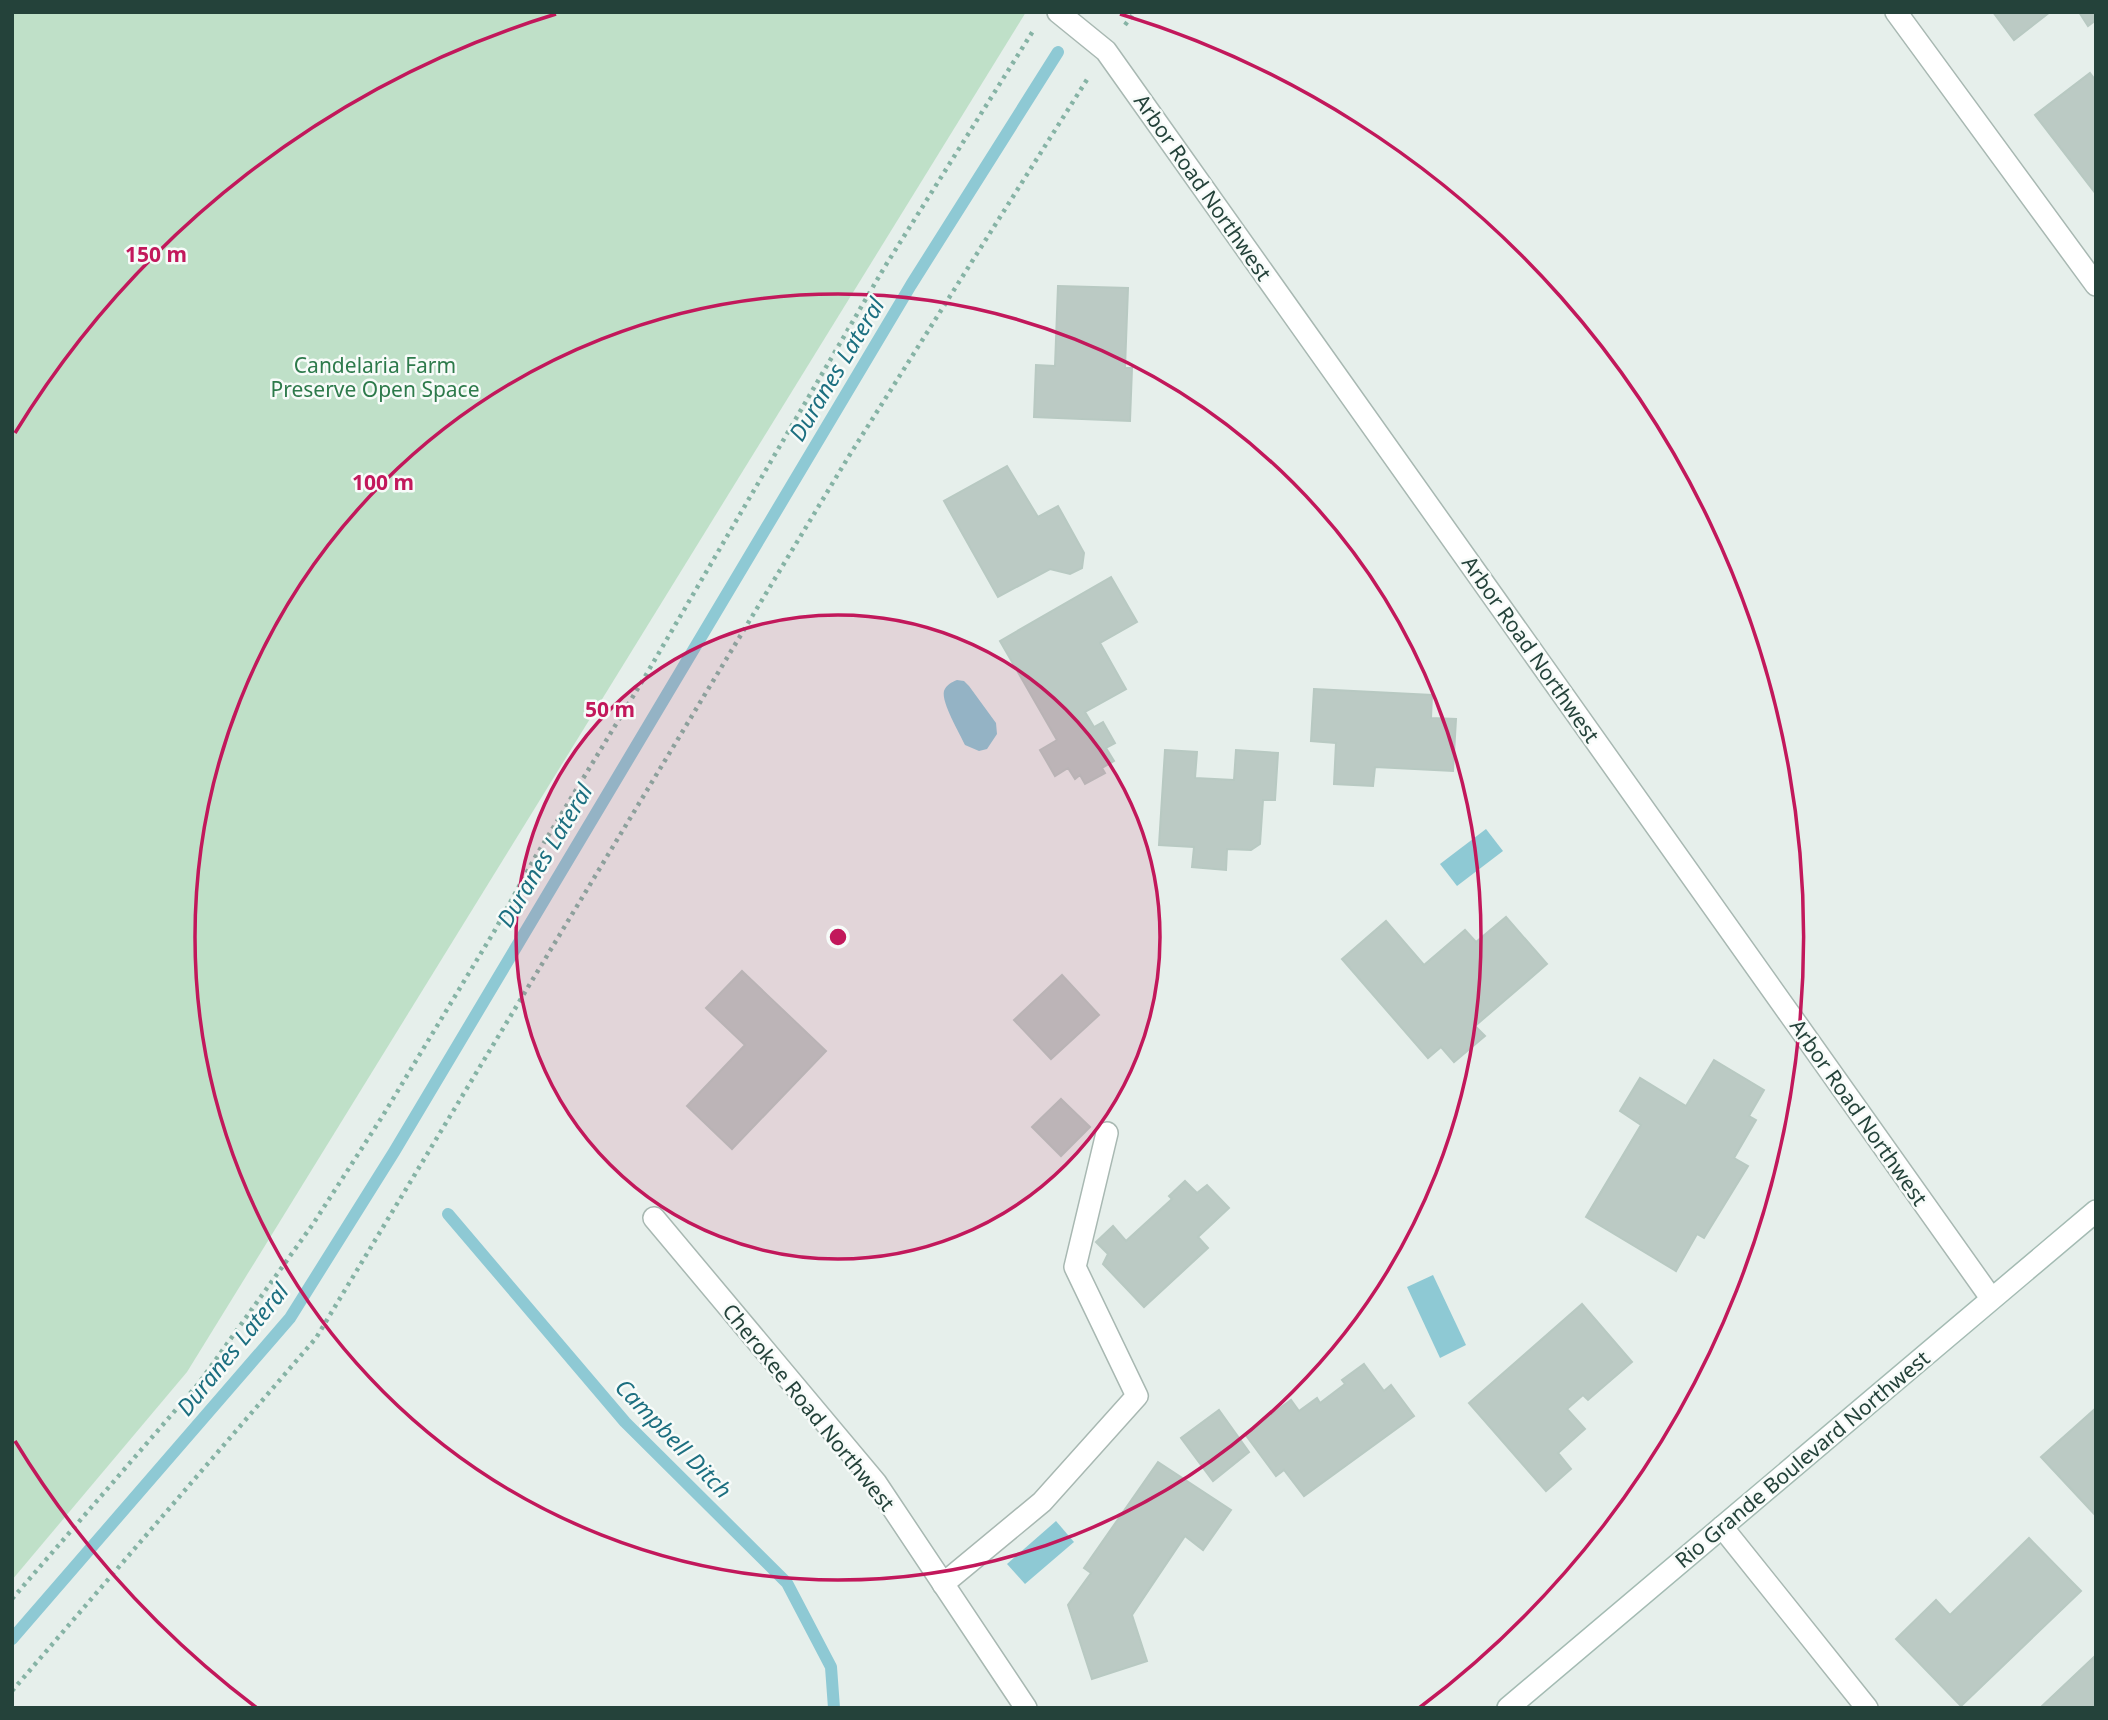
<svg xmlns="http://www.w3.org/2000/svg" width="2108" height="1720" font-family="'Noto Sans',sans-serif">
	<rect width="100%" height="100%" fill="#e6efeb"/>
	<polygon fill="#bfe0c8" points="12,12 1026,12 187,1372 12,1580"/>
	<g fill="#8ec9d4">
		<path d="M 957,680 L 964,681 L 969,686 L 996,723 L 997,734 L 987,749 L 979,751 L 965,745 C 960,734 941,702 944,691 C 946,685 952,682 957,680 Z"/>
		<polygon points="1486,829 1503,851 1457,886 1440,864"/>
		<polygon points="1433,1275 1466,1345 1440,1358 1407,1287"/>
		<polygon points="1056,1521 1074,1542 1025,1584 1007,1564"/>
	</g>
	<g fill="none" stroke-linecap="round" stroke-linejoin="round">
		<g stroke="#8ec9d4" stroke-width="12">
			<polyline points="448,1214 625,1422 787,1583 831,1667 834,1708"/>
			<polyline points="12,1639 290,1318 394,1152 911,285 1058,52"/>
		</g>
	</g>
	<g fill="#bbcac4" stroke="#b8c9c2" stroke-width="2">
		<polygon points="1993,12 2050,12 2014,40"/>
		<polygon points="2079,12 2096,12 2096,20 2088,26"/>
		<polygon points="2090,73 2096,81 2096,194 2035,115"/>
		<polygon points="1058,286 1128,288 1125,368 1132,368 1130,421 1034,417 1036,365 1055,366"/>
		<polygon points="1007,466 1038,517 1058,506 1084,553 1082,568 1070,574 1050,569 998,597 944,501"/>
		<polygon points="1111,577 1137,622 1100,643 1126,689 1085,712 1094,727 1103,722 1115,743 1106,748 1114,761 1102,768 1105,773 1085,784 1080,775 1075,779 1068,768 1055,776 1040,750 1057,740 1000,641"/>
		<polygon points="1314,689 1432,695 1431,718 1456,719 1453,771 1375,767 1373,786 1334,784 1336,743 1311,741"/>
		<polygon points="1165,750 1197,752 1195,778 1234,780 1236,750 1278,753 1275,800 1263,800 1260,844 1251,850 1227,849 1226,870 1192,867 1194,847 1159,845"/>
		<polygon points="1506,917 1547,964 1475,1026 1485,1036 1454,1062 1441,1047 1428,1058 1342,959 1386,921 1424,965 1465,930 1476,942"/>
		<polygon points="742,971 826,1051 732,1149 687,1106 745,1045 706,1008"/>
		<polygon points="1062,975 1099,1015 1051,1059 1014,1020"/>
		<polygon points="1714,1060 1764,1090 1749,1116 1756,1120 1734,1158 1748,1166 1704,1238 1697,1234 1676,1271 1586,1217 1641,1125 1620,1111 1640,1078 1686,1106"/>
		<polygon points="1061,1099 1090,1127 1061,1156 1032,1127"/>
		<polygon points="1185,1181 1197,1193 1207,1185 1229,1208 1198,1237 1208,1248 1144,1307 1103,1264 1108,1254 1096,1242 1113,1226 1126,1241 1172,1199 1169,1196"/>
		<polygon points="1582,1304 1632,1362 1588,1400 1583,1395 1567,1409 1585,1429 1558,1453 1571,1469 1546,1491 1469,1403"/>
		<polygon points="1364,1364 1384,1391 1391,1385 1414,1416 1304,1496 1284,1470 1276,1476 1245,1434 1291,1400 1299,1411 1317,1398 1320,1403 1345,1384 1342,1380"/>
		<polygon points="2096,1408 2096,1516 2041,1457"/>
		<polygon points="1219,1410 1249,1452 1213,1481 1181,1438"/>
		<polygon points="1158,1462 1231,1510 1203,1550 1185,1536 1132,1615 1147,1661 1092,1679 1068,1605 1091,1573 1084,1568"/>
		<polygon points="2029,1538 2081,1591 1961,1706 1896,1639 1936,1600 1950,1615"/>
		<polygon points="2096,1655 2096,1708 2040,1708"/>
	</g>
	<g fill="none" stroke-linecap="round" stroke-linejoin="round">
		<defs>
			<g id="lane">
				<polyline points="1896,12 2096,285"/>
				<polyline points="943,1584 1042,1502 1137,1396 1075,1267 1107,1133"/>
			</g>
			<g id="street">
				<polyline points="1058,12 1106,51 1991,1298"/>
				<polyline points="654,1218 876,1483 1026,1708"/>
				<polyline points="1722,1527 1867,1708"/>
			</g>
			<polyline id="secondary" points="1508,1708 2096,1211"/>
		</defs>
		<use href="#lane" stroke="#a8b8b2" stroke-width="24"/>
		<use href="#street" stroke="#a8b8b2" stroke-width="24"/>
		<use href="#secondary" stroke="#a4bbb3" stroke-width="24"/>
		<g stroke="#86b3a5" stroke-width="4.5" stroke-dasharray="3.5 5" stroke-linecap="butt">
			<polyline points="1125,25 1135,12"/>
			<polyline points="12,1599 199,1383 313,1224 382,1117 495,930 534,859 643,680 884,268 1033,31"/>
			<polyline points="12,1691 316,1338 849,456 1088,78"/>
		</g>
		<use href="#lane" stroke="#fff" stroke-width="21"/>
		<use href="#street" stroke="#fff" stroke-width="21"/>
		<use href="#secondary" stroke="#fff" stroke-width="21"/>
	</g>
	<circle cx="838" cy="937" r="322" fill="#c2185b" fill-opacity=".12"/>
	<g fill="none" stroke="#c2185b" stroke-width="3.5">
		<circle cx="838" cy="937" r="322"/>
		<circle cx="838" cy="937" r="643"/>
		<path d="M257 1708A965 965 0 0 1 15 1441M15 433A965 965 0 0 1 556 14M1120 14A965 965 0 0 1 1419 1708"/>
	</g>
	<g text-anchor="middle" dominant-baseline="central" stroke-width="5" stroke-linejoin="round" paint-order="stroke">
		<g font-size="21" fill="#24423a" stroke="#f7fbf9">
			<text transform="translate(1203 187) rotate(55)">Arbor Road Northwest</text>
			<text transform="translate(1531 649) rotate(55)">Arbor Road Northwest</text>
			<text transform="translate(1859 1112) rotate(55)">Arbor Road Northwest</text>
			<text transform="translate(809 1407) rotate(51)">Cherokee Road Northwest</text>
			<text transform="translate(1802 1459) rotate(-40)">Rio Grande Boulevard Northwest</text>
		</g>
		<g font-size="21" fill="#2d7a4b" stroke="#f7fbf9">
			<text x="375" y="365">Candelaria Farm<tspan x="375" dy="24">Preserve Open Space</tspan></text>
		</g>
		<g font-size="23" font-style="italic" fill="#1c6f80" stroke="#f7fbf9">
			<text transform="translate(836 369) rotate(-59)">Duranes Lateral</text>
			<text transform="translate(544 855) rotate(-59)">Duranes Lateral</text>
			<text transform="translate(232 1349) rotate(-51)">Duranes Lateral</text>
			<text transform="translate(674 1438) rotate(46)">Campbell Ditch</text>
		</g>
	</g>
	<circle cx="838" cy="937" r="10" fill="#c2185b" stroke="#f7fbf9" stroke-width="3.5"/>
	<g font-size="21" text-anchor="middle" font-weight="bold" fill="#c2185b" stroke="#f7fbf9" stroke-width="5" stroke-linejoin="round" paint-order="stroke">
		<text x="156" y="262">150 m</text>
		<text x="383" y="490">100 m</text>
		<text x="610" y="717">50 m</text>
	</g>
	<rect width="2108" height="1720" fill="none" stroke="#24423a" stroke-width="28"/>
</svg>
